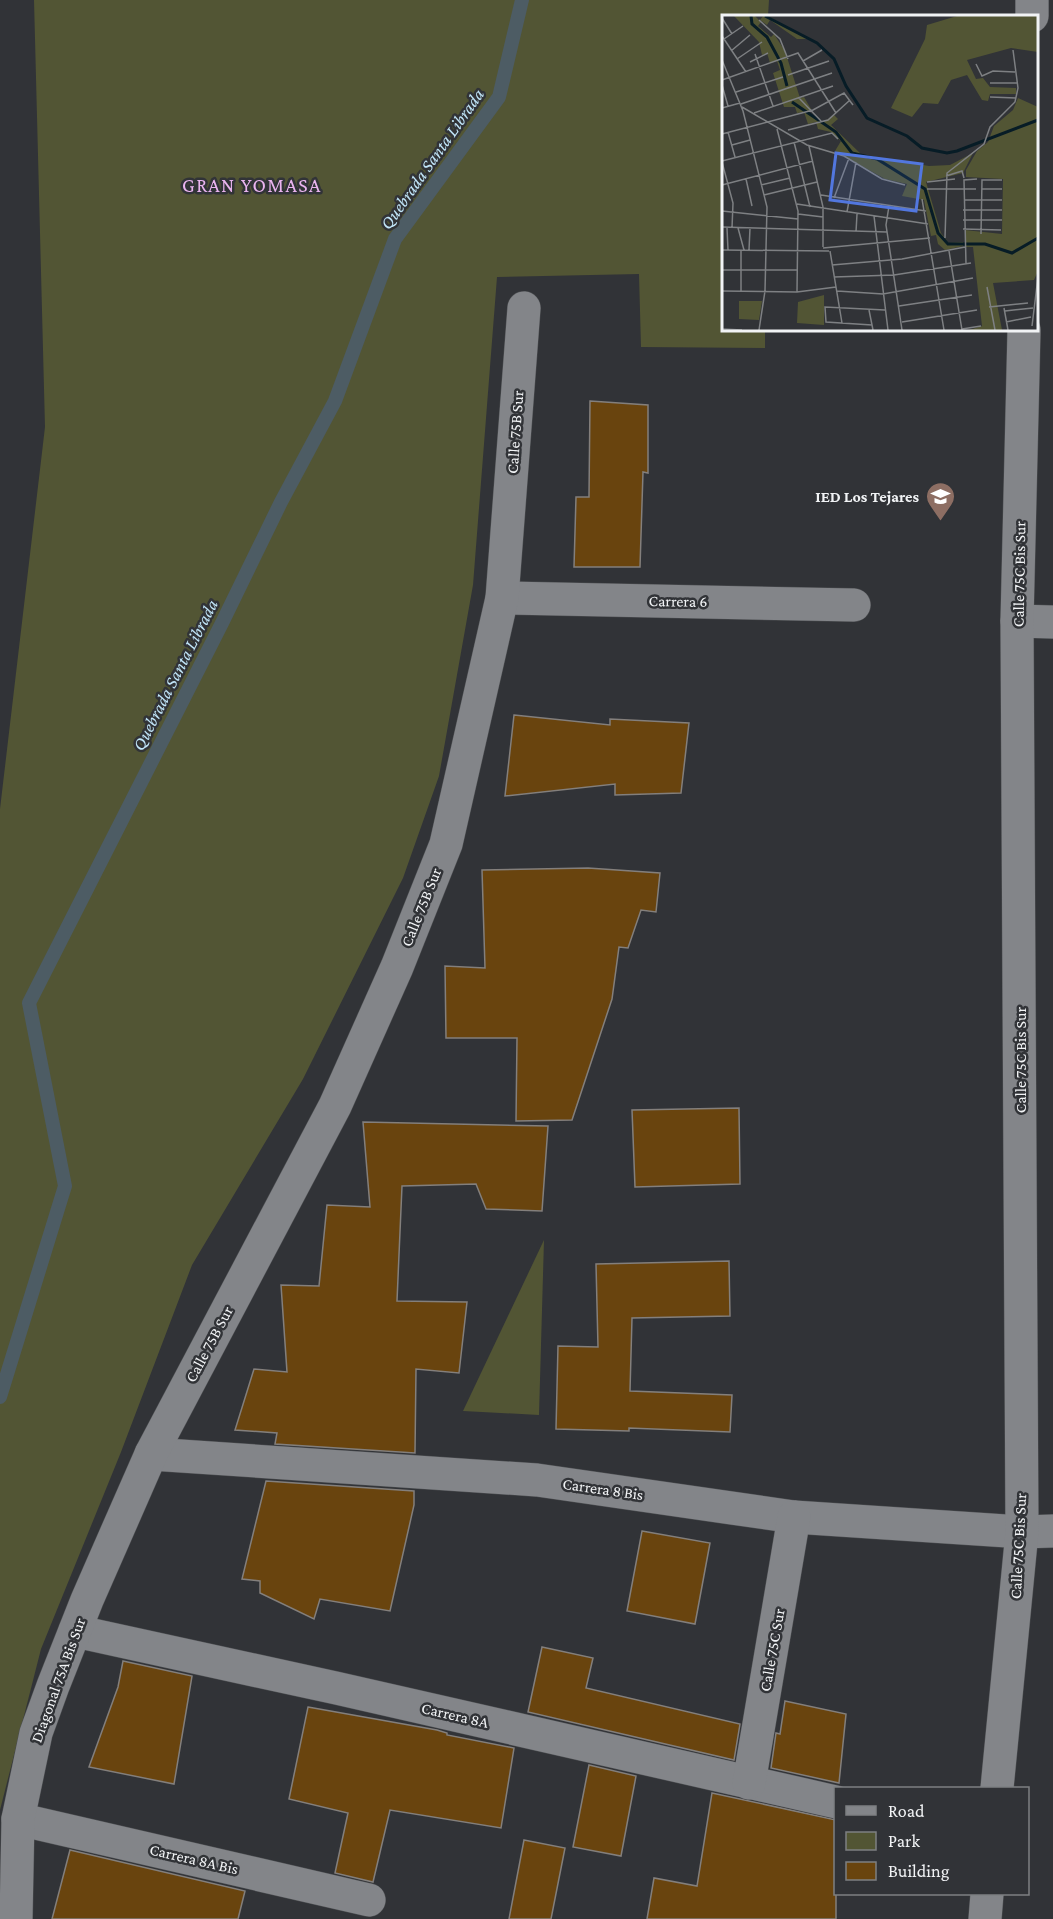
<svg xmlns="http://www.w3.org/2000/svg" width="1053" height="1919" font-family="'Crimson Pro',serif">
	<rect width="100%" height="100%" fill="#313337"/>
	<g fill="#525534">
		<polygon points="34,0 769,0 768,16 723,16 723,330 765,330 765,348 641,347 639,274 497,277 473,585 439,776 403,878 303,1079 192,1265 121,1452 41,1649 0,1810 0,809 45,427"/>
		<polygon points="544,1240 539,1415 463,1411"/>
	</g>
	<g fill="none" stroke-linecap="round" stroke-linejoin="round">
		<polyline stroke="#4d5c64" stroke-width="14" points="0,1397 65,1186 29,1003 222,623 281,502 335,401 395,239 499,97 522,0"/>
	</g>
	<g fill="#69440e" stroke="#837f7c" stroke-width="1.5">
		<polygon points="590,401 648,405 648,473 643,472 640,567 574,567 576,497 589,497"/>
		<polygon points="514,715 610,725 610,719 689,723 681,793 615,795 615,784 505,796"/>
		<polygon points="588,868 660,873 656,912 641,910 628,948 619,947 612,999 572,1120 516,1121 517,1038 446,1038 445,966 485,968 482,870"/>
		<polygon points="739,1108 740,1184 635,1187 632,1110"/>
		<polygon points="363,1122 548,1126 542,1211 486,1209 476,1184 402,1186 397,1301 467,1302 459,1373 416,1369 415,1453 275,1444 277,1433 235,1430 254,1369 287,1372 281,1285 319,1286 327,1205 370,1207"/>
		<polygon points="729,1261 730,1316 632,1318 630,1391 732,1395 730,1432 629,1428 629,1431 556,1429 558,1346 598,1347 596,1264"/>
		<polygon points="266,1481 414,1491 414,1505 390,1611 320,1599 314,1619 260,1593 260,1581 242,1579"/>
		<polygon points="642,1531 710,1543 695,1624 627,1611"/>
		<polygon points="542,1647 593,1658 586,1688 740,1724 734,1760 528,1712"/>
		<polygon points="123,1661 192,1676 174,1784 89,1767 118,1687"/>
		<polygon points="785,1701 846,1714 839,1783 771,1768 776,1733 780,1734"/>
		<polygon points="308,1707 437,1730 447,1733 447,1735 514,1748 501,1828 390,1810 373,1882 335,1873 348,1813 289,1799"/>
		<polygon points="589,1765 636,1776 621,1856 573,1847"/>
		<polygon points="712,1793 836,1820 836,1919 647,1919 654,1878 697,1886"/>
		<polygon points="524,1840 565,1848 551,1919 509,1919"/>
		<polygon points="70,1850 245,1891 238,1919 52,1919"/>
	</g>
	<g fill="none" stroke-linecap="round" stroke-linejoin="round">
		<defs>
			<g id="street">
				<polyline points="1032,16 1032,0"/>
				<polyline points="502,598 854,605"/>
				<polyline points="1017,621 1053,622"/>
				<polyline points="151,1454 537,1480 794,1517 1022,1532 1053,1531"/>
				<polyline points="75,1631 336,1688 836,1802"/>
				<polyline points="749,1783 794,1517"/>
				<polyline points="997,1788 1022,1532 1017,621 1024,330"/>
				<polyline points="18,1819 369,1900"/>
				<polyline points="16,1919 18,1819 36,1733 53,1686 87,1600 151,1454 335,1106 397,967 446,844 502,598 524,308"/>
				<polyline points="985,1919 987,1894"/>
			</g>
		</defs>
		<use href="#street" stroke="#4d4f52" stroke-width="34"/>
		<use href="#street" stroke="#838589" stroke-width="33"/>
	</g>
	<defs>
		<symbol id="school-pin" viewBox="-11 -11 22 30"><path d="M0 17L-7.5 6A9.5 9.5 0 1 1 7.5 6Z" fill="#8d6e63" stroke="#313337"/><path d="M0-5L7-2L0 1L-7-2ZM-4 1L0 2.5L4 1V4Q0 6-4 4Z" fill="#fff"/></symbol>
	</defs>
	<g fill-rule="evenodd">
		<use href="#school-pin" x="924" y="480" width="33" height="45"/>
	</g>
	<g text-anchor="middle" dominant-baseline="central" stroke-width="5" stroke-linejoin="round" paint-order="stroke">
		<g font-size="16" fill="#f1f3f5" stroke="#313337">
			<text transform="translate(515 432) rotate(-86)">Calle 75B Sur</text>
			<text transform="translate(1019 574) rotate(-89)">Calle 75C Bis Sur</text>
			<text transform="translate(678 601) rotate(1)">Carrera 6</text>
			<text transform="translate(421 907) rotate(-68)">Calle 75B Sur</text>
			<text transform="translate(1020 1060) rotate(-90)">Calle 75C Bis Sur</text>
			<text transform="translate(209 1344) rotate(-62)">Calle 75B Sur</text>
			<text transform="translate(603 1489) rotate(8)">Carrera 8 Bis</text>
			<text transform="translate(1018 1546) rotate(-87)">Calle 75C Bis Sur</text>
			<text transform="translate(772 1650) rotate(-80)">Calle 75C Sur</text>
			<text transform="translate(58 1680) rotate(-70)">Diagonal 75A Bis Sur</text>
			<text transform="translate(455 1715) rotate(13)">Carrera 8A</text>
			<text transform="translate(194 1859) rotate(13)">Carrera 8A Bis</text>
		</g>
		<g font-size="16" font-weight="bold" fill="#f1f3f5" stroke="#313337" text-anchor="end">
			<text x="919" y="496">IED Los Tejares</text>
		</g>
		<g font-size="18" font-style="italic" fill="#c1e5f8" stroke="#313337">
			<text transform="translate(432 159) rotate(-55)">Quebrada Santa Librada</text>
			<text transform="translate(175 675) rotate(-63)">Quebrada Santa Librada</text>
		</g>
		<g font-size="20" letter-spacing="1.5" fill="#eab4ef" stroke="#313337">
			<text x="252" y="185">GRAN YOMASA</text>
		</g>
	</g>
	<g transform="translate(722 15)">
		<rect width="316" height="316" fill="#313337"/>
		<path d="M 12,1 L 33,1 L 39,7 L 36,11 L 49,22 L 52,19 L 63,36 L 78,83 L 82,82 L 89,94 L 87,98 L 100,108 L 112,100 L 116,104 L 109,110 L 140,140 L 207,151 L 228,150 L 251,138 L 241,158 L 204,167 L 219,218 L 227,228 L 241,227 L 241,231 L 223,235 L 216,229 L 214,220 L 209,221 L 202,185 L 180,181 L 185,169 L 163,164 L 113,136 L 119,126 L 109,117 L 96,114 L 94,107 L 86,109 L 82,97 L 75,98 L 73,92 L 62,92 L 51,58 L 58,55 L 55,46 L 48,48 L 45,38 L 40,40 L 37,27 ZM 41,1 L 46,1 L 87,24 L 75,24 L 48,5 L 45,10 L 38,5 ZM 235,1 L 316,1 L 316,37 L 289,33 L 245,45 L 254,64 L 261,63 L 268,72 L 294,73 L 294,79 L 268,79 L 266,86 L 260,85 L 245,60 L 229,65 L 216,89 L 201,88 L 190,102 L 169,93 L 203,24 L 205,10 ZM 296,83 L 316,92 L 316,256 L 312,265 L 271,268 L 280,315 L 247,315 L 260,311 L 251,232 L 244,232 L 243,215 L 280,219 L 281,164 L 244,162 L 244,155 L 255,136 L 266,127 L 272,111 L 291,95 ZM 102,280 L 102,310 L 75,308 L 76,287 ZM 17,286 L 40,286 L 37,305 L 17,304 Z" fill="#525534"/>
		<path fill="none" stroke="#071c26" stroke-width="3" d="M 29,1 L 30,9 L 45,22 L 59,48 L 65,71M 43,1 L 95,28 L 112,44 L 124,71 L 145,103 L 185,121 L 200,133 L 225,138 L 235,136 L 316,105M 70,87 L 114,117 L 130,138 L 155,144 L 203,174 L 216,218 L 226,229 L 263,229 L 290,238 L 316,223"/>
		<path fill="none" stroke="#7e8083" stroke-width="1.5" d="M 0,3 L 10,19M 37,5 L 58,24 L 66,44M 0,21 L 24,57M 2,24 L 21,11M 9,36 L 28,20M 33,39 L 51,91M 15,44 L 40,27M 0,45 L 21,96 L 45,192 L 43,276 L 37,315M 81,46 L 100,35M 28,47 L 46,38M 254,49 L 260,61 L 271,56 L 293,57M 66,60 L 107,46M 0,65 L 76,38 L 114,98M 268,68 L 295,68M 0,70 L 6,91M 14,77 L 61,62M 268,82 L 294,83M 77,83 L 100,107M 19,89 L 110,58M 20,92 L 85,130 L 122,141 L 160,164 L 183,170M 0,93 L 18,88M 32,98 L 111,71M 55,114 L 76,196 L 75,277M 66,115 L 106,105 L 128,85M 6,117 L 13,142M 0,119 L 91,95 L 122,78 L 131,90M 72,127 L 88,192M 10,130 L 28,125M 87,131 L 101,192 L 101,232M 0,146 L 110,118 L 116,124M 0,147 L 11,188 L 10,213M 224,161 L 240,156 L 242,163M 24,164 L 30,191M 205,167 L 233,164M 0,170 L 91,146M 39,170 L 68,163M 205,174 L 254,174M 260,174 L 280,174M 42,180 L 95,167M 99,180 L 204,196M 112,183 L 127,143M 200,184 L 222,315M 242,185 L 280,185M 75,189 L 206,209M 167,191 L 164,210 L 180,315M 241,195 L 280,195M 0,196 L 76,204M 125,197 L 134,147M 76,199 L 101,202M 152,201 L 166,315M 241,205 L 280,205M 0,212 L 165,217M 5,213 L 6,235M 16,213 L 22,235M 241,214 L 279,215M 134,217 L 135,199M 259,219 L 260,165 L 280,165M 223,223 L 225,158 L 262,129 L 268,112 L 293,87 L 296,73 L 291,35M 101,233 L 208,223M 0,235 L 107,236M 27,235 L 28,213M 108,236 L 120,308M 227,236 L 240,315M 244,249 L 242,165 L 255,164M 110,250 L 180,244 L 243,232M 0,255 L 75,255M 112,262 L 172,260 L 249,248M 265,272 L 273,315M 0,276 L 75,277 L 114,272M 19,276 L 19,236M 115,276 L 161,279 L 251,263M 177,291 L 250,280M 267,292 L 306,288M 282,293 L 286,315M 147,295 L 151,315M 283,296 L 311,293M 180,307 L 255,295M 284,307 L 309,302M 150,310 L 104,307 L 103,292 L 163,295M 310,311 L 316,262M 0,314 L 20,315M 240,314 L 259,311"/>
		<path fill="#5277df" fill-opacity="0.15" stroke="#5277df" stroke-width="3" d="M 114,138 L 200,149 L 194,196 L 108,185 Z"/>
		<rect width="316" height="316" fill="none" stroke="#f1f3f5" stroke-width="3"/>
	</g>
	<rect x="834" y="1787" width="195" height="108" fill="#313337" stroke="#7e8083" stroke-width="1.5"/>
	<rect x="846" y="1806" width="30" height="9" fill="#838589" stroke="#7e8083" stroke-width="1.5"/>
	<text x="888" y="1817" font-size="18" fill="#f1f3f5">Road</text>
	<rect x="846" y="1832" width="30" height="18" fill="#525534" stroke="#7e8083" stroke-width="1.5"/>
	<text x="888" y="1847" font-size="18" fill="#f1f3f5">Park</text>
	<rect x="846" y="1862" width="30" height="18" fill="#69440e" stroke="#7e8083" stroke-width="1.5"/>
	<text x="888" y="1877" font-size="18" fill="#f1f3f5">Building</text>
</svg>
